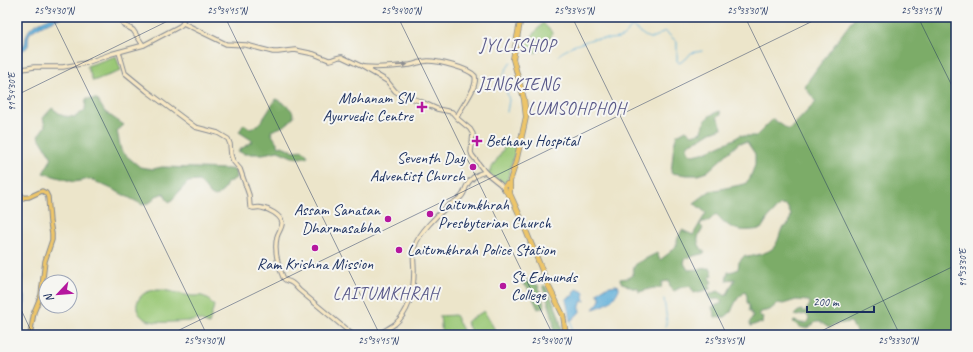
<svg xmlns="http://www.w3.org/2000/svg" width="973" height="352" font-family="Caveat,sans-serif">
	<rect width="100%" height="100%" fill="#f6f6f2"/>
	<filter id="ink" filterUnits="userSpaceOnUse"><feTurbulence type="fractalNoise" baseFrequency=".025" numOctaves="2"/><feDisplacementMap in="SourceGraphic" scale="8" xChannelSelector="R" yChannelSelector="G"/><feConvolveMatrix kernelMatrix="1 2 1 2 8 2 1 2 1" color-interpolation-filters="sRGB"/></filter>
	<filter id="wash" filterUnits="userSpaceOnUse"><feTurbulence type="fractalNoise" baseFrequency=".012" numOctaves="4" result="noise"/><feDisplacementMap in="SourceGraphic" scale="16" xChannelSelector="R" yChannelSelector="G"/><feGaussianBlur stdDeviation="0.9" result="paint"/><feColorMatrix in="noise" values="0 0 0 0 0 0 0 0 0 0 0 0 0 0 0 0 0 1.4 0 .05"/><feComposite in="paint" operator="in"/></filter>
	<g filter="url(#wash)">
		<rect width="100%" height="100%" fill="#ece5ca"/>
		<g fill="#9ac876" stroke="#5a7c6a">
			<path d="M 543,23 L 552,32 C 551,41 543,49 535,53 L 526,43 Z"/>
			<polygon points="116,56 121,71 93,81 87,66"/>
			<polygon points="507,143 516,147 507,182 501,183 488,174"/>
			<path d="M 158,290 C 170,290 181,295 193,296 C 197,296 201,295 205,297 C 209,299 212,303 214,306 L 209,324 L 196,319 L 194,321 C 180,321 163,324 150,321 C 135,317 132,301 145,293 C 149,291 153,290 158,290 Z"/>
			<polygon points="484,311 498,335 473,335 466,322"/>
			<polygon points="455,315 465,334 442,335 440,316"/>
		</g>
		<g fill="#7bac67" stroke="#4b6e62">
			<path d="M 854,17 L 956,17 L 956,335 L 858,335 L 851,322 L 835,324 L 829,328 L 820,322 L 816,322 C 805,331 803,329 793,322 L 794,321 C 800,322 802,325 808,322 L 809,318 L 806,314 L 796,316 L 795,314 L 797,312 L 801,310 L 804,312 L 807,309 L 810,304 L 809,301 L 796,300 L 783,304 L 778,303 L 770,310 L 761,312 L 759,315 L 763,317 L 762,324 L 759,323 L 751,326 L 749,323 L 753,317 L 751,312 L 749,311 L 749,305 L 747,302 L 747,296 L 745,292 L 738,298 L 734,305 L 731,312 L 725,317 L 715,317 L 712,307 L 722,303 L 719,299 L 711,300 L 708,295 L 718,291 L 726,296 L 735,279 L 726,280 L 728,272 L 734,271 L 738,269 L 739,262 L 745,255 C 749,258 752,256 757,255 C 777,250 776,245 782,228 L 789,224 L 791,215 L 787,206 L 780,205 L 768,218 L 761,229 C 739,232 731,231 716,214 L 709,221 L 702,222 L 700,225 L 703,228 C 695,239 697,244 705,253 L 686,258 L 684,263 L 688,270 L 710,268 L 713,275 L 709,278 L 712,282 L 709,286 L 710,289 L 694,293 L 690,286 L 682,287 L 674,291 L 670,287 L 669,281 L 662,282 L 661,288 C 653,287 647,290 639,292 L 638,288 L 632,288 L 621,282 L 620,279 L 628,278 L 632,276 L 634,267 L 637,263 L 657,253 L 660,260 L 668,254 L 676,246 L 677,240 L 682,230 L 693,235 L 706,213 L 694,203 L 710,191 L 745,184 L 750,178 L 755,165 L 755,154 L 747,142 L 739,143 L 707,172 L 698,175 L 687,175 L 671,173 L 674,144 L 677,135 L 686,130 L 692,135 L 702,132 C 704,119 708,115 720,111 L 721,114 L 717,117 L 720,122 L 722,128 L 711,132 L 700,139 L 688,144 L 687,150 L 692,155 C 703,154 712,149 723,144 C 730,141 734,140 740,135 L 744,136 L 756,136 L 773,119 L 789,130 L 816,102 L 805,87 L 810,78 L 854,18 Z"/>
			<polygon points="86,99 97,99 105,112 124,125 117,131 121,150 128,157 140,167 153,169 162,167 229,169 235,170 236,178 227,183 223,191 215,197 211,195 199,181 188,182 170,202 167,200 164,193 156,196 151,202 143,205 116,191 90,179 74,182 43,173 52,158 38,136 45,126 43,118 52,108 63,116 75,117 85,110"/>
			<path d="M 276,99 C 283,103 292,107 294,116 C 288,126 281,127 271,131 C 272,137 277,141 279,147 L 282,146 L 294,151 L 303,150 L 308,156 L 306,157 L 299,158 L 292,157 L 278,151 L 263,154 L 244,154 L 238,151 L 253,141 L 239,132 L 244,124 L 251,129 C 262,125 270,107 276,99 Z"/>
			<polygon points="524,279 538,285 545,307 538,309 528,288 522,283 522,280"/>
			<path d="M 544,285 L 546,287 C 554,303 561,316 562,335 L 553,335 C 556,320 548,303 543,288 L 543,286 Z"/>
		</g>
		<g fill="#5dadd8" stroke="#3c6e9b">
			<path d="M 51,17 L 62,17 C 56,19 34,28 30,33 C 25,40 35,49 17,51 L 17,47 L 22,46 L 25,44 C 27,24 36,25 51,17 Z"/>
			<polygon points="17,256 22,276 21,292 25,298 25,303 20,317 21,319 17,323 17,316 20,314 24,305 24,301 17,290"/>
			<path d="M 616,285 L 619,286 L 619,289 C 613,302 607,305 593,309 C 596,305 601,302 600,296 L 598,295 L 598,293 C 602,287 610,286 616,285 Z"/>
			<path d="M 577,289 L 584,292 L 584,296 L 585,301 L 582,301 C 580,305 579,308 580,312 L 573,319 L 570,321 L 569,313 L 566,299 L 574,295 L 573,293 Z"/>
		</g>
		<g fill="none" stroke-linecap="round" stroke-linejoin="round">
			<g stroke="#5dadd8" stroke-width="1">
				<path d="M 559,55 C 563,50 566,52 571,46 C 579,45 585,41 593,39 C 601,38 618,41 625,35 C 627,33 629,30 631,27 C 639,28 644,40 654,38 C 658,37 661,32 665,31 L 677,42 L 677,61 L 679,63 L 686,59 L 691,53 L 702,51"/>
				<polyline points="507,112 509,100 503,77 504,73 511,62"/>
				<polyline points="664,299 667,321 665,326"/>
				<polyline points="571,321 572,335"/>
			</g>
		</g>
	</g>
	<g filter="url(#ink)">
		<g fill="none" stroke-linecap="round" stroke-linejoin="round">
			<defs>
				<g id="secondary">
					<polyline points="117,17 120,19 124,25 133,30 143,45"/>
					<path d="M 183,23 L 226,44 L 246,45 L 273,52 L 278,52 L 286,51 L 295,50 L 314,54 L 329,60 C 334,60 338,56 342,57 L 363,67 L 387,81 L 395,91 L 398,93 L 422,102 L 437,109 L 452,112 L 458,119 L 470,129 L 473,134 L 471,152 L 472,155 L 485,172 L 500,184 L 504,189"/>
					<path d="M 119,52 L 125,73 L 147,91 L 195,127 L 218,133 L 228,139 L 230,144 L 231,155 L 233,161 L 240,169 L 249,195 L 250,207 L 253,208 C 256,208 259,207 262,208 C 269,209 280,215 282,222 C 283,227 278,232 277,237 C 274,249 278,265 283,277 C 285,282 288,280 292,283 C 295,285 297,288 299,290 L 353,335"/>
					<path d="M 364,67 C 379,68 395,67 410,65 C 416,64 422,61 428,61 C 438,61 469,68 475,76 C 478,88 462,105 457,117"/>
					<polyline points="17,70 34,67 63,67 86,63 111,54 144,45 180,26 183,23 183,17"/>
					<polyline points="17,187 23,198"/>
					<path d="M 377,335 C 383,331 390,328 395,324 C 410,311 414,290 414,270 C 414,263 412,253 415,246 C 418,234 438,214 448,206 C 452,203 457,201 461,197 C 464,194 465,190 466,187 C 470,178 476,174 485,172"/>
				</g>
				<polyline id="primary" points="17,198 29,197 42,191 46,193 48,197 50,222 52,234 52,240 45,261 41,295 34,312 30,335"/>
				<g id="highway">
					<polyline points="510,186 507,184 504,187 505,190 509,195 510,194 510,181 516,162 526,117 524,99 513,59 521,17"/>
					<polyline points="510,194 520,216 548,285 563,315 566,335"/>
				</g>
			</defs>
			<use href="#secondary" stroke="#848a94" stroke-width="5.5"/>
			<use href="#primary" stroke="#848a94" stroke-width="5.5"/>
			<use href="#highway" stroke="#848a94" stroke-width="6"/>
			<use href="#secondary" stroke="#f8e8c3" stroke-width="3.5"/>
			<use href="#primary" stroke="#edc569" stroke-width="3.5"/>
			<use href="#highway" stroke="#edc569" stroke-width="4.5"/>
		</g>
		<defs><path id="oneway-solid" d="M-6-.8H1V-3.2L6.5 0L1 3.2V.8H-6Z"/></defs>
		<use fill="#8a8c90" href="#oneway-solid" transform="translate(402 65) rotate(-5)"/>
	</g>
	<path fill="none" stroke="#1b2f5e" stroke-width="1" stroke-opacity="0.45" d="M 52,17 L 207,335M 225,17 L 380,335M 398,17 L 553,335M 572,17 L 727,335M 745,17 L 900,335M 918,17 L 956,94M 17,95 L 176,17M 17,301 L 33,335M 169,335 L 821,17M 813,335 L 956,265"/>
	<g fill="#b5179e" stroke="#f6f6f2" stroke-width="1.5">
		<path d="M420 101h4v4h4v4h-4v4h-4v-4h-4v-4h4z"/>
		<path d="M475 135h4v4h4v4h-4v4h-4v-4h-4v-4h4z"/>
		<circle cx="473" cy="167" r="4"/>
		<circle cx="430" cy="214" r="4"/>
		<circle cx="388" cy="219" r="4"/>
		<circle cx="315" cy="248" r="4"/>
		<circle cx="399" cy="250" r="4"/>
		<circle cx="503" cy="286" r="4"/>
	</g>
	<g text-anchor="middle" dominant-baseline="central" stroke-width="4" stroke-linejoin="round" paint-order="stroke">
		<g font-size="16" fill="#1b2f5e" stroke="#f6f6f2" text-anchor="start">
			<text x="413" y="98" text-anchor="end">Mohanam SN<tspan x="413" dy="18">Ayurvedic Centre</tspan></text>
			<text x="486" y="141">Bethany Hospital</text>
			<text x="465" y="158" text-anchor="end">Seventh Day<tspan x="465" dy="18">Adventist Church</tspan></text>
			<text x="438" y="205">Laitumkhrah<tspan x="438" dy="18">Presbyterian Church</tspan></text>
			<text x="380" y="210" text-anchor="end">Assam Sanatan<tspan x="380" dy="18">Dharmasabha</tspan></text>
			<text x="407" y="250">Laitumkhrah Police Station</text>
			<text x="315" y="264" text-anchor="middle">Ram Krishna Mission</text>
			<text x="511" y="277">St Edmunds<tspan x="511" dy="18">College</tspan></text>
		</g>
		<g font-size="17" letter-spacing="1" fill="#595989" stroke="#f6f6f2">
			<text x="518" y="45">JYLLISHOP</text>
			<text x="519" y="84">JINGKIENG</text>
			<text x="577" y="108">LUMSOHPHOH</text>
			<text x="386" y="293">LAITUMKHRAH</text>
		</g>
	</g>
	<rect width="973" height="352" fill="none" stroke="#f6f6f2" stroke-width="44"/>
	<g transform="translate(58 294) rotate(244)"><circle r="19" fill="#f6f6f2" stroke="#9ea6b7"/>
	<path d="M0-3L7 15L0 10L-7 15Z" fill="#b5179e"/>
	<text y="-6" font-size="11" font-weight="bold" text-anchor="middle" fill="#1b2f5e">N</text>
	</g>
	<path d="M807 306v6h67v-6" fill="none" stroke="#1b2f5e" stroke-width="2"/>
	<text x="813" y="306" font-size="12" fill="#1b2f5e" stroke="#f6f6f2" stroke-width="3" paint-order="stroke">200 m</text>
	<rect x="22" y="22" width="929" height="308" fill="none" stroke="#1b2f5e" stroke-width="1.5"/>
	<g font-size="10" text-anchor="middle" fill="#1b2f5e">
		<text x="54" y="14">25°34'30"N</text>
		<text x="227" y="14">25°34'15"N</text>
		<text x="401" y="14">25°34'00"N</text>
		<text x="574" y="14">25°33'45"N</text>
		<text x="747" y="14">25°33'30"N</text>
		<text x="921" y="14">25°33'15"N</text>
		<text transform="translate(11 92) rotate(-90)" y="4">91°54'30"E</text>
		<text transform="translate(962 268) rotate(-90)" y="4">91°53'30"E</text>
		<text x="204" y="344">25°34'30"N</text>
		<text x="378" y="344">25°34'15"N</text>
		<text x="551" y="344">25°34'00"N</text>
		<text x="724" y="344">25°33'45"N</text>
		<text x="898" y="344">25°33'30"N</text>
	</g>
</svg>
